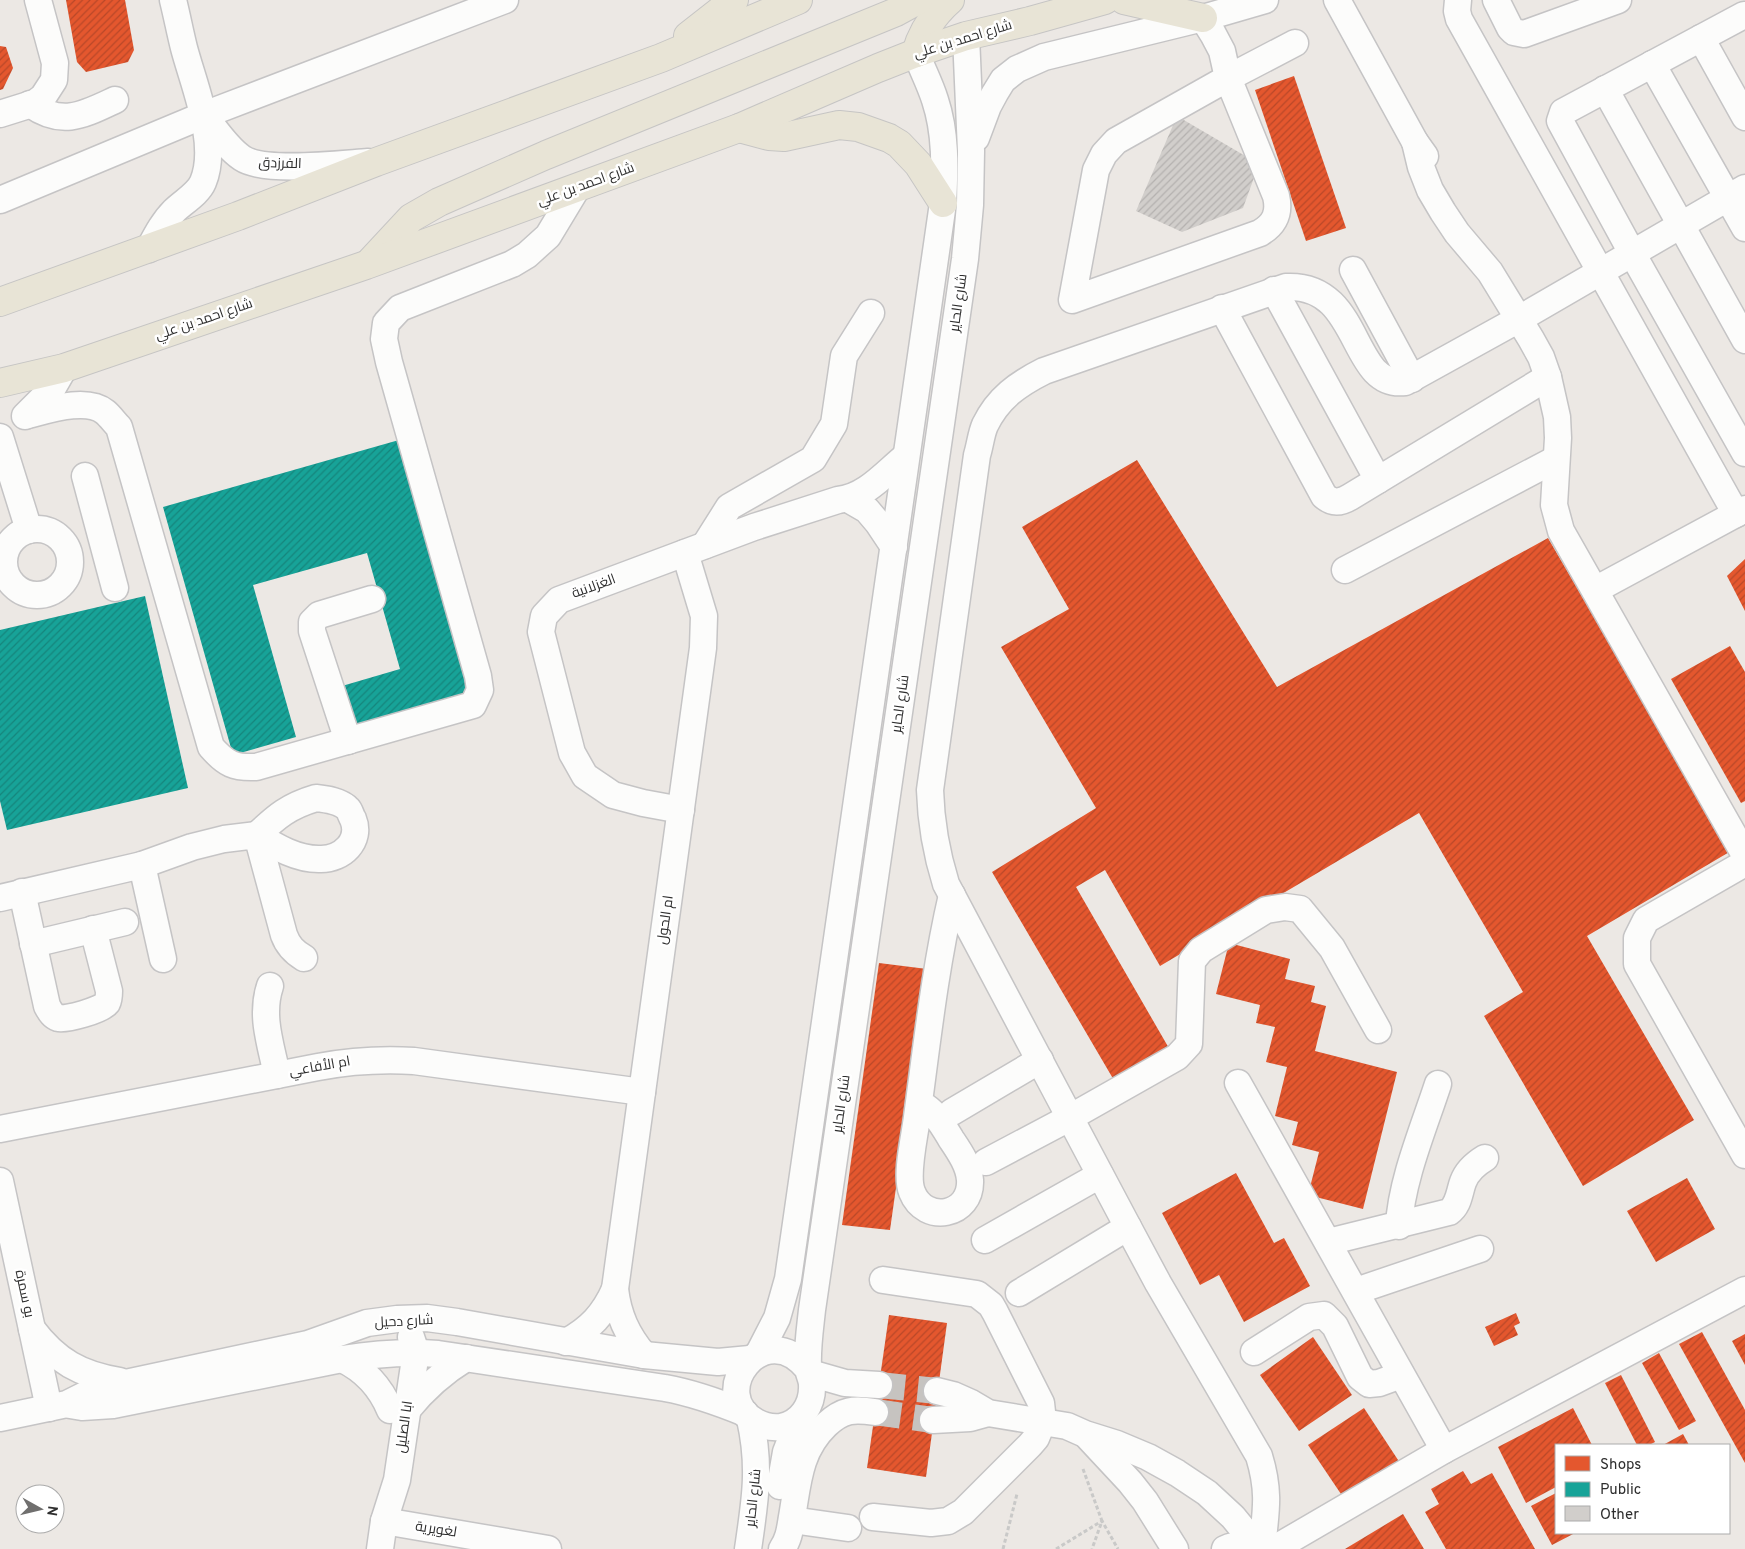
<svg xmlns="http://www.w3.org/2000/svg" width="1745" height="1549" font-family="Overpass,Cairo,sans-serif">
	<defs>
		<pattern id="shops-hatch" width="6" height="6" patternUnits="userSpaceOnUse" patternTransform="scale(1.25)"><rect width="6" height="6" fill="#e4572e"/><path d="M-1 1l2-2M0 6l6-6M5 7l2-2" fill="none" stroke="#b94828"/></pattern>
		<pattern id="public-hatch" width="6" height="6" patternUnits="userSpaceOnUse" patternTransform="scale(1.25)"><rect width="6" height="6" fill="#17a398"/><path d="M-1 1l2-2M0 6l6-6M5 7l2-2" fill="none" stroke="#15857c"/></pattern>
		<pattern id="building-hatch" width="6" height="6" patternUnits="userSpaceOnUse" patternTransform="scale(1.25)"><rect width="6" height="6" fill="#d1cecb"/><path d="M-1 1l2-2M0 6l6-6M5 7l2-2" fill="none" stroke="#b4b1af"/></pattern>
	</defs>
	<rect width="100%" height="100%" fill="#ece8e4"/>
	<g fill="url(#shops-hatch)">
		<polygon points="66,0 125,0 134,50 128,62 86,72 77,62"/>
		<polygon points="0,46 6,47 13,68 3,89 0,90"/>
		<polygon points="1294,76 1346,228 1306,241 1255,90"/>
		<polygon points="1137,460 1277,687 1548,538 1731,851 1587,936 1694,1120 1583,1186 1484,1016 1523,992 1419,813 1160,966 1105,870 1076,887 1170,1050 1115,1082 992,872 1096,808 1001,647 1069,609 1022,527"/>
		<polygon points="1745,559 1745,611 1727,576"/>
		<polygon points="1730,646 1745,672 1745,801 1741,803 1671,679"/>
		<polygon points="1229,943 1290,959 1285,979 1315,986 1311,1002 1326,1006 1315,1051 1397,1072 1363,1209 1308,1195 1319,1152 1292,1145 1298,1122 1275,1116 1287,1067 1266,1062 1275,1027 1256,1023 1260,1005 1216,994"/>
		<polygon points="879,963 927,969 890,1230 842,1225"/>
		<polygon points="1236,1173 1274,1243 1284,1238 1310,1286 1244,1322 1219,1275 1200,1285 1162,1213"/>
		<polygon points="1687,1178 1715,1229 1656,1262 1627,1211"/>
		<polygon points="1516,1313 1520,1323 1514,1326 1518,1335 1494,1346 1485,1327"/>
		<polygon points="889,1315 947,1323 926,1477 867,1468"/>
		<polygon points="1702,1332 1745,1410 1745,1463 1679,1344"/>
		<polygon points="1745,1334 1745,1365 1732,1341"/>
		<polygon points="1313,1337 1352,1395 1299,1431 1260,1375"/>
		<polygon points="1659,1353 1696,1421 1679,1430 1642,1363"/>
		<polygon points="1621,1375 1655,1442 1649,1445 1637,1445 1605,1383"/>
		<polygon points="1364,1408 1400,1463 1345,1500 1308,1445"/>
		<polygon points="1573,1408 1592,1445 1556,1445 1556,1487 1526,1503 1498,1447"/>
		<polygon points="1683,1434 1689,1445 1663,1445"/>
		<polygon points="1463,1471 1471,1484 1492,1473 1535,1549 1446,1549 1425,1512 1439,1504 1431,1489"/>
		<polygon points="1556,1493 1556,1533 1575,1533 1552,1545 1531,1506"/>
		<polygon points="1403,1514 1424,1549 1345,1549"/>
	</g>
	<g fill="url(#public-hatch)">
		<polygon points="399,440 471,696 354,729 342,686 400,669 367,553 253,585 296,737 233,755 163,507"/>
		<polygon points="145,596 188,788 7,830 0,801 0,630"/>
	</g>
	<polygon fill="url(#building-hatch)" points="1177,116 1259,164 1243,208 1182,232 1136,211"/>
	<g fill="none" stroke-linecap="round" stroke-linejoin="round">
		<g stroke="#c6c3c0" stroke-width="26" stroke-dasharray="26 13" stroke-linecap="butt">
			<polyline points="879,1385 937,1391"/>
			<polyline points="875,1412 933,1420"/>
		</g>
		<defs>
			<g id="minor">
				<polyline points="1337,0 1415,142 1425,156"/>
				<polyline points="1458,0 1457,11 1459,19 1736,514"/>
				<polyline points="1496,0 1510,28 1514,32 1524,34 1618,0"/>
				<polyline points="1744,15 1563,112 1560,121 1632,253 1745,453"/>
				<path d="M 1203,18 L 1213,34 L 1222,51 L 1228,78 L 1276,196 C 1280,213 1275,224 1260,233 L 1072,300 L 1096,170 L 1104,154 L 1116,141 L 1228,78 L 1295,43"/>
				<polyline points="1701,38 1745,117"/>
				<polyline points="1652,64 1745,228"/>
				<polyline points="1605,89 1745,340"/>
				<path d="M 30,104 C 62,127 83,115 115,100"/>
				<polyline points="0,114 35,103 43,97 54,80 55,63 38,0"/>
				<path d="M 204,115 C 215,129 227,148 242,158 C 264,173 339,164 368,162"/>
				<polyline points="976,138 988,106 995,93 1003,80 1017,69 1044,57 1203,18 1265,0"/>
				<polyline points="1415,142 1421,167 1430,190 1443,212 1457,233 1490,272 1531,339 1541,357 1548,377 1557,417 1558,438 1554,505 1561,531 1745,855"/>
				<polyline points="0,200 204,115 505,0"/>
				<path d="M 149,249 C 156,236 163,222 174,211 C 183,202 198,194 203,182 C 219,144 194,86 184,48 C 180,32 177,16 173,0"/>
				<polyline points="1353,270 1412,379"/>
				<polyline points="1274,290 1378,480"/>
				<path d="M 1222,308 L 1324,496 C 1332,503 1340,503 1350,497 L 1548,377"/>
				<path d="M 28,415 C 48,410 87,397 105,412 C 110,416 114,422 119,427 L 211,747 C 226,764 234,768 256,767 L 473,705 L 480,690 L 478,676 L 389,362 L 384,339 L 386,323 L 400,308 L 512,264 L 527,255 L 548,236 L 577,188"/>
				<polyline points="25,416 52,389 64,368"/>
				<polyline points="0,437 29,530"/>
				<polyline points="85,476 115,588"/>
				<polyline points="848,499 867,510 878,523 894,547"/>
				<circle cx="37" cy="562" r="33"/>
				<polyline points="705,545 729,507 813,459 834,424 844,356 871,313"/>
				<polyline points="1345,570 1556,459"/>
				<polyline points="1595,590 1745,509"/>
				<polyline points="348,741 312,631 312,622 319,615 372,599"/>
				<path d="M 316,798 C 326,799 341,801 348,809 C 350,811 351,816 353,819 C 362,841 342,859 321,859 C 298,860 276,847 257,835 C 277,816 289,806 316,798 Z"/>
				<path d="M 681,810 L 643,803 L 613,795 L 585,776 L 572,753 L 541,632 L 544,616 L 559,600 L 754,527 L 838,500 C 866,497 885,473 906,456"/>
				<polyline points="1745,863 1646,920 1637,938 1637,964 1745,1155"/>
				<polyline points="142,865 163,959"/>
				<path d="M 22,892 L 47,1006 C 50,1011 52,1016 58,1018 C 66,1020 102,1010 107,1003 C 109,999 109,995 109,991 L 93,929"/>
				<path d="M 0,898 L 142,865 L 192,847 L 224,839 L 257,835 L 284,935 C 288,946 294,952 304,958"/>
				<polyline points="33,944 125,922"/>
				<path d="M 270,986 C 260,1016 271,1045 277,1075"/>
				<polyline points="1238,1083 1444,1450"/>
				<path d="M 919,1103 C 935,1111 942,1124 951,1139 C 959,1151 969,1165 970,1180 C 972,1216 925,1225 912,1192 C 905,1175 915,1135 917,1117 C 927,1043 935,968 952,895"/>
				<polyline points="952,1112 1040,1060"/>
				<path d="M 0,1129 L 318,1067 C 350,1061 381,1059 414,1061 L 642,1092"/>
				<polyline points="986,1162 1071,1117 1177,1057 1189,1044 1192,961 1201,950 1266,910 1285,907 1300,909 1332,948 1378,1030"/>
				<polyline points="0,1181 49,1408"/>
				<path d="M 1399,1226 C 1401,1181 1424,1127 1438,1084"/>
				<polyline points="985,1240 1100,1175"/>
				<path d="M 1328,1242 L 1449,1212 C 1459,1205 1459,1193 1463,1182 C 1467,1171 1475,1164 1485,1158"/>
				<polyline points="1356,1291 1480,1249"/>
				<polyline points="1019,1293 1128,1227"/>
				<path d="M 32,1329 C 56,1361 81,1375 120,1381"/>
				<path d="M 566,1342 C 590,1329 604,1314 615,1289"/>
				<polyline points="1254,1352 1309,1317 1324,1315 1335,1326 1360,1377 1369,1384 1379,1383 1401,1375"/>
				<path d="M 759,1353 L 777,1318 L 788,1279 L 943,203 C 945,168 946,133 935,100 C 930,84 922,69 916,53"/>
				<path d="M 644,1355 C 627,1335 618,1315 615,1289 L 703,648 L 704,616 L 685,553"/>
				<path d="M 342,1359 C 365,1370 380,1386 390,1410"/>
				<path d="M 808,1369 C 764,1314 705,1394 756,1422 C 763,1426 772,1428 781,1427 C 801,1423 813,1405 812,1385 C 812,1379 808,1373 808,1367 C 807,1348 810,1329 812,1310 L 965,259 L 970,205 L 971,151 L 966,36"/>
				<polyline points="810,1373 845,1383 879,1385"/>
				<polyline points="937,1391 953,1395 971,1403 988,1413 1067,1426 1085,1434 1117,1444 1148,1457 1177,1473 1207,1493 1233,1517 1256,1545"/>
				<path d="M 70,1405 L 82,1407 L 113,1405 L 342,1359 C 374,1354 405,1351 438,1354 L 665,1388 C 693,1393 718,1402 745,1413"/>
				<path d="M 407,1410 C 424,1389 443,1372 466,1358"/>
				<polyline points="0,1418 67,1404 93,1391 107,1387 308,1344 367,1323 397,1319 427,1318 457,1322 644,1355 718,1362 750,1359"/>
				<polyline points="933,1420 970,1418 988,1413"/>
				<polyline points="1089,1438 1130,1482 1145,1501 1175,1549"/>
				<polyline points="780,1486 786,1452 799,1419"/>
				<polyline points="873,1517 931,1523 948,1521 963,1512 1030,1445 1036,1438 1043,1421 1041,1403 995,1312 991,1305 977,1294 883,1280"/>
				<polyline points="792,1520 848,1528"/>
				<polyline points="384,1521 548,1549"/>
				<path d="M 1262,1547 C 1266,1511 1270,1492 1259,1456 L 1158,1283 L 1128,1227 L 946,884 C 936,852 931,824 930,790 L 977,455 C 980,446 981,434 985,425 C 998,398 1018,384 1044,371 L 1286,287 C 1363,283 1349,389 1405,382 L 1519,319 L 1745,188"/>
				<polyline points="380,1549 384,1521 397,1480 416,1352 411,1337"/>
				<path d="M 748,1549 C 755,1501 761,1467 750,1419"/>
				<path d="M 782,1549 C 789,1539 790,1529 792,1517 C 798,1482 799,1451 826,1425 C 843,1409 854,1409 875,1412"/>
				<path d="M 1225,1549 C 1237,1543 1254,1544 1267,1549"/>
				<polyline points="1274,1549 1444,1450 1745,1290"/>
			</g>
			<g id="major">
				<polyline points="1124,0 1203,18"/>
				<polyline points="688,36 734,0"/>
				<path d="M 916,53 C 922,31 933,15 950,0"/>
				<polyline points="739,128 769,136 784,137 839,125 858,127 889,138 899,144 918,164 943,203"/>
				<polyline points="371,261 411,218 439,202 546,155 896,12 918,0"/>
				<polyline points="0,302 238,216 376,162 661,58 798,0"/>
				<polyline points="0,383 64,368 366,265 739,128 878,68 916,53 966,36 1030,21 1105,0"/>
			</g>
		</defs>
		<use href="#minor" stroke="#c5c4c5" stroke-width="29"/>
		<use href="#major" stroke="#c6c5c4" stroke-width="30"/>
		<g stroke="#c9c9c8" stroke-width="3" stroke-dasharray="4 2.5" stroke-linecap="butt">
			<polyline points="1083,1469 1102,1521 1092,1549"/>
			<polyline points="1003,1549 1017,1494"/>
			<polyline points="1056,1549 1102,1521 1118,1549"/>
		</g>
		<use href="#minor" stroke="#fcfcfb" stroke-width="26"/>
		<use href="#major" stroke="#e8e4d6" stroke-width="28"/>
	</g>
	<g text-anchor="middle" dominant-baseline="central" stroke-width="5" stroke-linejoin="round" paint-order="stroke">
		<g font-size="14" fill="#2e2e2e" stroke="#fff">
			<text transform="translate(963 40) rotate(-17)">شارع احمد بن علي</text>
			<text transform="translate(280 164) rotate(2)">الفرزدق</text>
			<text transform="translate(586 185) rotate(-20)">شارع احمد بن علي</text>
			<text transform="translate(959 303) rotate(-82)">شارع الحاير</text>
			<text transform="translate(204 320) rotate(-19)">شارع احمد بن علي</text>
			<text transform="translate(594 587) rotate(-20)">الغزلانية</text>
			<text transform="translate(901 704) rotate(-82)">شارع الحاير</text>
			<text transform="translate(666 920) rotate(-82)">ام الحول</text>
			<text transform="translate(320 1067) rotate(-10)">ام الأفاعي</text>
			<text transform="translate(842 1104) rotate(-82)">شارع الحاير</text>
			<text transform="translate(24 1294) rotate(78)">بو سمرة</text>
			<text transform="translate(404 1322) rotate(-3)">شارع دحيل</text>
			<text transform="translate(405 1427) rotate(-82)">ابا الصليل</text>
			<text transform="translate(754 1498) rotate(-84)">شارع الحاير</text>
			<text transform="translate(436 1530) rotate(9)">لغويرية</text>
		</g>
	</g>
	<rect x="1555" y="1444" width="175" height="90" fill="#ffffff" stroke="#ababab"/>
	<rect x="1565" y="1456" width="25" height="15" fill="#e4572e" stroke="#ababab"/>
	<text x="1600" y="1469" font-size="15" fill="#2e2e2e">Shops</text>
	<rect x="1565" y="1482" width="25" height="15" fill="#17a398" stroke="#ababab"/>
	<text x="1600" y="1494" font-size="15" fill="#2e2e2e">Public</text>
	<rect x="1565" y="1506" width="25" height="15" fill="#d1cecb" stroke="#ababab"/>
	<text x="1600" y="1519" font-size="15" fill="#2e2e2e">Other</text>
	<g transform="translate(40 1509) rotate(98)"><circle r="24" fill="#ffffff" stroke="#ababab"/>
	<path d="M0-4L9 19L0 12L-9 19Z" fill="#706f6e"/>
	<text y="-8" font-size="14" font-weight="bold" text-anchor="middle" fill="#2e2e2e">N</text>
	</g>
</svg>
